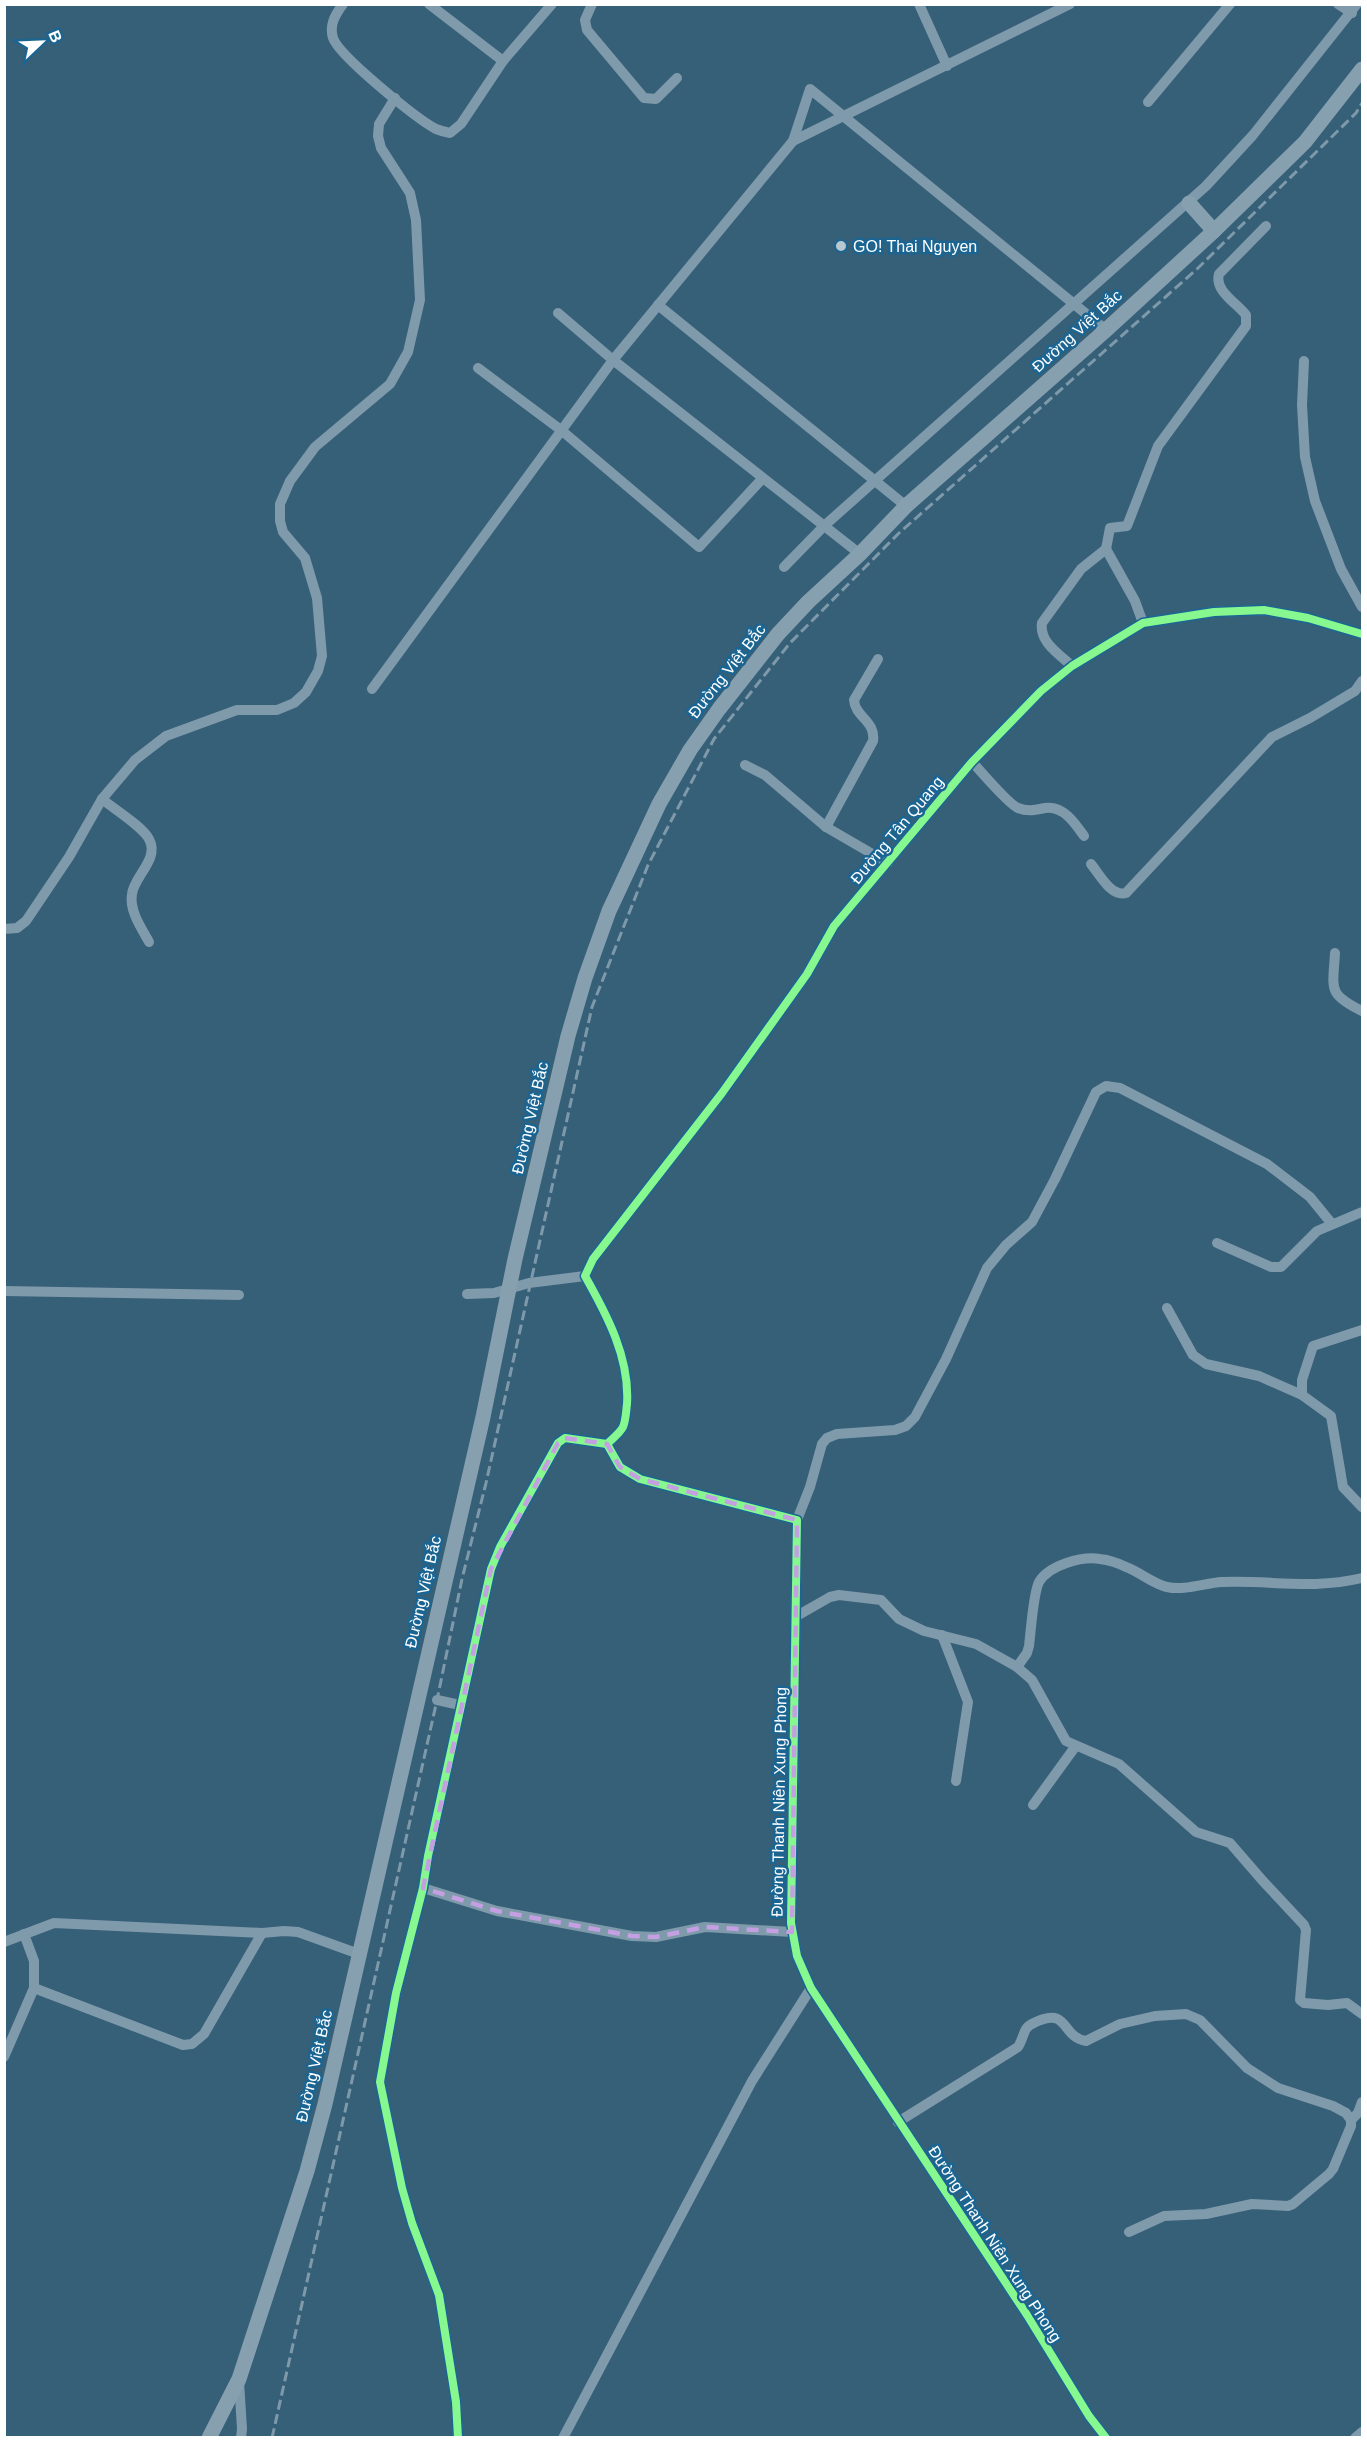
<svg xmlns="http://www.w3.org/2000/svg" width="1367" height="2442" font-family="Arial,sans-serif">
	<rect width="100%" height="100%" fill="#365f78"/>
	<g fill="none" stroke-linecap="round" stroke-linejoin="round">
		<g stroke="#7f9aab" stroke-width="10">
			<path d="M 343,4 C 335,15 329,25 333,38 C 339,56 417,119 436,129 C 441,131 445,132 450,133 L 461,124 L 503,61 L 552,4"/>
			<polyline points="429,4 503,61"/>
			<polyline points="592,4 585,20 587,30 644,98 656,99 677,78"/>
			<polyline points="919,4 947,66"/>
			<polyline points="1338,4 1352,13"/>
			<polyline points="1148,102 1230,4"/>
			<polyline points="793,141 810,89 1106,330"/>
			<polyline points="658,305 906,506"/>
			<polyline points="558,313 613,360 860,554"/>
			<polyline points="1304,361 1302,405 1305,457 1315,501 1341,569 1362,607"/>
			<polyline points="478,368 561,430 699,547 762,479"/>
			<polyline points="1106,549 1135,601 1143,623"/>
			<polyline points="784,567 824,526 1206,186 1253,135 1357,4"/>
			<path d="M 1072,666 C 1059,654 1039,642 1042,623 L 1081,569 L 1106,549 L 1110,528 L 1127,526 L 1158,446 L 1246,326 L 1246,315 C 1237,303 1214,291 1219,274 L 1266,226"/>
			<polyline points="372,689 613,360 793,141 1070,4"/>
			<path d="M 972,762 C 981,771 1008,804 1018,808 C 1028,812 1035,810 1045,808 C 1063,805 1075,823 1084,836"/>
			<polyline points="745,765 765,775 826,827 888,863"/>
			<path d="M 102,799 C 114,809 142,826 149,839 C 160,859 134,876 132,894 C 129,911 142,929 149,942"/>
			<path d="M 826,827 L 873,741 C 876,721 855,717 854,700 L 878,659"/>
			<path d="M 1091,864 C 1100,875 1111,897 1126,893 L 1272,737 L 1310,718 L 1355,691 L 1362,681"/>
			<polyline points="4,929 17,928 26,921 69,857 102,799 135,760 166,736 237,710 277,710 294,703 306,692 318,671 322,656 317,598 305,558 283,532 280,521 280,504 290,481 315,447 390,384 408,352 420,300 416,220 410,193 381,148 378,136 379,124 395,98"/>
			<path d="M 1335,953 C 1333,989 1327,994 1362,1011"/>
			<polyline points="1217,1243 1271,1267 1281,1267 1317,1231 1362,1212"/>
			<path d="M 585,1276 C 607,1315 630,1358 627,1404 C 626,1411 626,1420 623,1427 C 620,1433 612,1439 607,1444 L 620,1467 L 640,1479 L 797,1520 L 791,1923 L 797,1956 L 811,1988 L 1027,2315 L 1089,2416 L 1106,2438"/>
			<polyline points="585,1276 593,1259 722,1093 807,974 834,926 972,762 1041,691 1072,666 1143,623 1214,612 1264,610 1308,618 1362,634"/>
			<polyline points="4,1291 239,1295"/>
			<polyline points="467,1294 494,1293 529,1283 585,1276"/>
			<polyline points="1167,1308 1193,1355 1206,1364 1259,1376 1302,1395 1331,1416 1343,1487 1362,1507"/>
			<polyline points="1302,1395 1302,1380 1313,1346 1362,1330"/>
			<polyline points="797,1520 810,1487 822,1444 827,1438 837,1434 895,1430 906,1426 915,1417 946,1359 987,1268 1006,1245 1032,1222 1055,1179 1096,1092 1106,1086 1120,1088 1267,1164 1310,1197 1332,1224"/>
			<polyline points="795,1617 830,1597 839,1595 881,1600 899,1619 924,1631 976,1644 1017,1667 1032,1680 1066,1741 1119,1764 1196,1832 1230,1843 1262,1880 1304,1925 1306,1930 1300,2000 1304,2003 1328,2005 1347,2003 1362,2014"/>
			<polyline points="942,1635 968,1702 956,1781"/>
			<path d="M 1017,1667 L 1027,1653 L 1029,1646 C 1031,1631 1033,1594 1039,1582 C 1049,1565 1082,1556 1100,1559 C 1109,1560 1118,1563 1126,1567 C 1140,1572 1153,1584 1167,1587 C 1184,1591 1205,1583 1222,1582 C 1272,1580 1311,1590 1362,1578"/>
			<polyline points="437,1700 460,1705"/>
			<polyline points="1033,1805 1075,1747"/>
			<polyline points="423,1888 497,1911 632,1936 656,1937 705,1927 792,1932"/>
			<polyline points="4,1942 54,1923 262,1933 284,1931 298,1932 359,1954"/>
			<polyline points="34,1988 183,2045 192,2044 204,2034 262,1933"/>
			<polyline points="4,2057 34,1988 34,1961 24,1934"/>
			<path d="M 898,2122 L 1018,2047 C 1022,2041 1023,2034 1026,2029 C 1029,2024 1034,2023 1038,2021 C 1069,2008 1061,2037 1086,2041 L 1120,2024 L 1155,2016 L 1186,2014 L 1200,2020 L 1247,2068 L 1278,2088 L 1333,2106 L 1346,2113 L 1351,2120"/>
			<polyline points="1129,2232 1164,2216 1206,2214 1252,2204 1288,2206 1293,2204 1329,2174 1333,2169 1351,2126 1351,2120 1358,2113 1362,2102"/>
			<polyline points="239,2381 242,2429 241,2438"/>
			<polyline points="458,2438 456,2402 439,2295 412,2223 402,2188 380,2082 396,1993 423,1888 428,1856 491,1569 500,1547 558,1443 565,1438 607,1444"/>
			<polyline points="563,2438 752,2081 811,1988"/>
			<polyline points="1355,2438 1362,2432"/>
		</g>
		<g stroke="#86a0af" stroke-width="15">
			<polyline points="1189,203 1214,231"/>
			<polyline points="209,2438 239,2379 307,2171 325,2104 483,1417 515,1259 568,1036 585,978 609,911 659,804 690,750 719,709 778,634 808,602 860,554 906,506 1106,330 1214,231 1305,142 1362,69"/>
		</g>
		<polyline stroke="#7e9aaa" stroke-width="3" stroke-dasharray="10 4.5" stroke-linecap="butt" points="272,2438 437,1700 462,1579 486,1483 592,1007 648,865 714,739 790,643 898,534 1197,269 1356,113 1362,103"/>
		<defs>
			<g id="cycleway">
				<polyline points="458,2438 456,2402 439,2295 412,2223 402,2188 380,2082 396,1993 423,1888 428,1856 491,1569 500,1547 558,1443 565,1438 607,1444"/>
				<path d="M 1106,2438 L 1089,2416 L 1027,2315 L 811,1988 L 797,1956 L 791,1923 L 797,1520 L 640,1479 L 620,1467 L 607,1444 C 612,1439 620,1433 623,1427 C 626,1420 626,1411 627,1404 C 630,1358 607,1315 585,1276 L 593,1259 L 722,1093 L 807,974 L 834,926 L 972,762 L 1041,691 L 1072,666 L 1143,623 L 1214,612 L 1264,610 L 1308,618 L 1362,634"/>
			</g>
		</defs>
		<use href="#cycleway" stroke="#1b6593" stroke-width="11"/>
		<use href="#cycleway" stroke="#87f88f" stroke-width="8"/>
	</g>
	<path fill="none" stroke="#c4a0e2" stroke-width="4.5" stroke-dasharray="12 8" stroke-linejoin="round" d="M 565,1438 L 607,1444 L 620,1467 L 640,1479 L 797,1520 L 792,1932 L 705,1927 L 656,1937 L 632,1936 L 497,1911 L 423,1888 L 491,1569 L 558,1443 Z"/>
	<circle fill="#b9c7d0" stroke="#1b6593" stroke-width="2" cx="841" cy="246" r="6"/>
	<g text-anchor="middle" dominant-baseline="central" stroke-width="5" stroke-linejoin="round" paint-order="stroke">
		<g font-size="16" fill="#fff" stroke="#1b6593" text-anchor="start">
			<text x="853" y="246">GO! Thai Nguyen</text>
		</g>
		<g font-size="16" fill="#fff" stroke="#1b6593">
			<text transform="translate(1077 331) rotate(-42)">Đường Việt Bắc</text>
			<text transform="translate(727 671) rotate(-52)">Đường Việt Bắc</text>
			<text transform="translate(897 830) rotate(-50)">Đường Tân Quang</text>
			<text transform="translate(530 1118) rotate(-77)">Đường Việt Bắc</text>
			<text transform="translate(423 1592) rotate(-77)">Đường Việt Bắc</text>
			<text transform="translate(779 1802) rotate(-89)">Đường Thanh Niên Xung Phong</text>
			<text transform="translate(314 2066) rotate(-77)">Đường Việt Bắc</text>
			<text transform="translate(995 2244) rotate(57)">Đường Thanh Niên Xung Phong</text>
		</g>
	</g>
	<rect width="1367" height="2442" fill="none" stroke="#ffffff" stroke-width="12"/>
	<g transform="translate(42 42) rotate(67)" stroke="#1b6593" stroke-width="4.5" paint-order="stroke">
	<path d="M0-4.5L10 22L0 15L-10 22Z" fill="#ffffff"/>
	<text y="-9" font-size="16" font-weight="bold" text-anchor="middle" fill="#ffffff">B</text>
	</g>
</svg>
